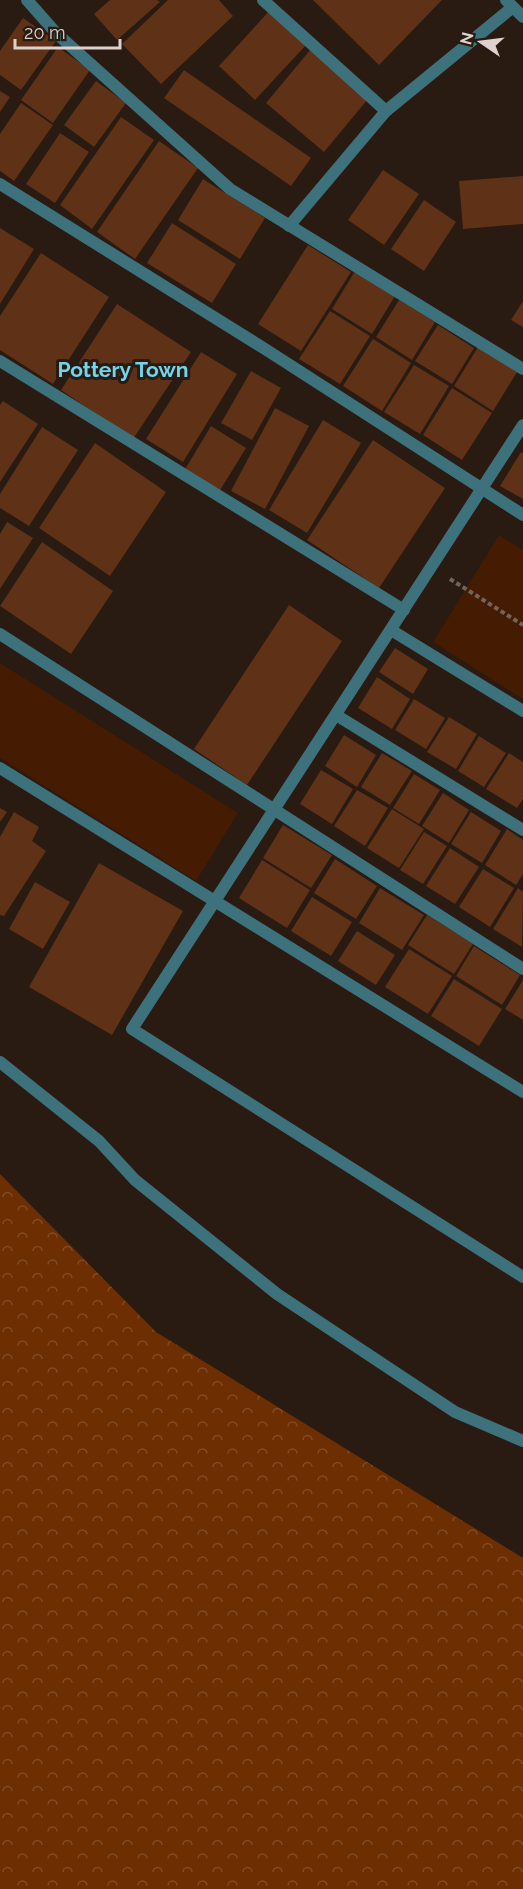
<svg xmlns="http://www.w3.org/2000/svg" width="523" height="1889" font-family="Raleway,sans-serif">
	<defs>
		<pattern id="forest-crowns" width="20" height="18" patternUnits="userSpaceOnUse" patternTransform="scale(1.5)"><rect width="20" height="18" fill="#6d2e01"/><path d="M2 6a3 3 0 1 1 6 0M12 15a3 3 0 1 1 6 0" fill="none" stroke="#814b25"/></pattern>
	</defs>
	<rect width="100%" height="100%" fill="#291a12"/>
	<polygon fill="url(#forest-crowns)" points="0,1174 156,1332 523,1558 523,1889 0,1889"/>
	<g fill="#451b01">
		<polygon points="499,535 523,550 523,699 433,642"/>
		<polygon points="0,663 238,813 196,881 0,758"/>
	</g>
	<g fill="#5f3116">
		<polygon points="110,0 157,0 160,2 117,40 94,14"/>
		<polygon points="168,0 219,0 233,16 161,84 122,44"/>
		<polygon points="313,0 442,0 379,65"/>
		<polygon points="271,9 307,44 255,100 219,66"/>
		<polygon points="23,18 56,41 21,90 0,75 0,51"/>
		<polygon points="58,47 90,70 53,123 21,100"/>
		<polygon points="311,49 368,99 324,152 266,103"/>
		<polygon points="184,70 311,158 291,186 164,98"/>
		<polygon points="96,81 126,103 94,147 64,125"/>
		<polygon points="0,91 10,97 0,112"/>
		<polygon points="21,103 53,125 14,181 0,171 0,134"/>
		<polygon points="121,117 154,140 92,229 60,205"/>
		<polygon points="60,133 89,152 55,203 26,184"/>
		<polygon points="159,141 198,168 135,259 97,232"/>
		<polygon points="383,170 419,194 384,245 348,220"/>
		<polygon points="523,176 523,224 463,229 459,181"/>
		<polygon points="203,179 265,218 240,259 178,220"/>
		<polygon points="424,200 456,222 424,271 391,249"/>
		<polygon points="172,223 236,264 212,303 147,263"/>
		<polygon points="0,228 34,249 0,304"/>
		<polygon points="308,245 351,272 301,351 258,324"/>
		<polygon points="41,253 109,297 53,384 0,350 0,316"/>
		<polygon points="355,271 395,296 372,334 332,309"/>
		<polygon points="399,300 435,322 412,360 376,337"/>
		<polygon points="523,301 523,327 511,320"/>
		<polygon points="117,304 191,352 133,439 61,390"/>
		<polygon points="330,311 370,336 340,384 299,359"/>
		<polygon points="438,325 474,348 452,384 415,361"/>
		<polygon points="373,339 411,363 382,411 343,386"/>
		<polygon points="478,347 517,372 493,411 454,386"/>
		<polygon points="201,352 237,374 183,462 146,439"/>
		<polygon points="414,365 449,386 420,434 384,412"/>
		<polygon points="251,371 281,388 252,440 221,423"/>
		<polygon points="452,388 492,413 462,460 423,435"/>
		<polygon points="3,401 38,424 0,482 0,405"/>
		<polygon points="275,408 309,426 265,509 231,491"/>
		<polygon points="323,420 361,443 307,533 269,510"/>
		<polygon points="211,426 246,448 219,492 184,471"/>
		<polygon points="42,427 78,450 29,526 0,508 0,494"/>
		<polygon points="373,440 445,488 379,588 307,540"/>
		<polygon points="95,443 166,492 110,576 39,528"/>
		<polygon points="521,452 523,453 523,499 500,486"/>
		<polygon points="7,522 33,538 0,589 0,534"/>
		<polygon points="42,542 113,591 71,654 0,606"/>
		<polygon points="289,605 342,641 247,785 194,749"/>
		<polygon points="395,648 428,669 413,694 379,672"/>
		<polygon points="377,677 410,699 392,729 358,708"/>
		<polygon points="414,699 445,718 426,749 395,730"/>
		<polygon points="449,717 477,734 456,769 427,752"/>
		<polygon points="344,735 376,755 357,787 325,766"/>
		<polygon points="479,736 506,753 484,787 458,771"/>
		<polygon points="382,753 412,771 390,805 361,787"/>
		<polygon points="509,753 523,762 523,799 517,808 486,789"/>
		<polygon points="321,770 353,789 332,824 300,804"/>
		<polygon points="414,774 440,790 419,824 393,808"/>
		<polygon points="357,790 388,808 365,846 334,826"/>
		<polygon points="443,793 469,810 449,843 422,826"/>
		<polygon points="0,808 7,812 0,822"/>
		<polygon points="392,809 424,829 399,868 367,848"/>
		<polygon points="14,812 39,827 32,841 46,851 4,916 0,915 0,837"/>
		<polygon points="471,812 501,831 482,863 451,844"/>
		<polygon points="283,825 332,855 311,888 263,858"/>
		<polygon points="507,829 523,840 523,874 516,885 485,865"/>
		<polygon points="424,832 447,846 423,884 400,870"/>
		<polygon points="450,848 479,867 455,904 426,886"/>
		<polygon points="335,859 377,886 356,919 314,893"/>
		<polygon points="262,860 310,890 287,928 239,898"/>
		<polygon points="99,863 183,911 112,1035 29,987"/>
		<polygon points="483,869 514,888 490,927 459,907"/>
		<polygon points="35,882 70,902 43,949 9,929"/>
		<polygon points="380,888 424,915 402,950 359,923"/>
		<polygon points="518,888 523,892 522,947 493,929"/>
		<polygon points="312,897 352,922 331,956 291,931"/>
		<polygon points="427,915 473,944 454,974 408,945"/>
		<polygon points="357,931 395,955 376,985 338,961"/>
		<polygon points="474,946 520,975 502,1005 456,976"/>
		<polygon points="409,949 452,976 428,1014 385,987"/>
		<polygon points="454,979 502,1009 479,1046 431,1016"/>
		<polygon points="523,980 523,1020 505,1009"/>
	</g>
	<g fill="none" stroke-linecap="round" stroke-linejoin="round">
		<polyline stroke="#71645d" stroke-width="4" stroke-dasharray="4.5 3" stroke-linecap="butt" points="450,579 523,625"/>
		<polyline stroke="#3d717b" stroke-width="12" points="0,1062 99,1141 135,1180 277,1294 455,1412 523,1441"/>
		<g stroke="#3d717b" stroke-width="12">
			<polyline points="27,0 56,33 230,189 523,369"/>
			<polyline points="263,0 386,111"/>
			<polyline points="506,0 523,17"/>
			<polyline points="0,184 265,349 523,515"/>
			<polyline points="289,226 386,111 513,7"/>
			<polyline points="0,361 404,610"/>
			<polyline points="523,425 132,1029 523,1277"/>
			<polyline points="391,630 523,711"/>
			<polyline points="0,634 523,969"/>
			<polyline points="336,715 523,830"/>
			<polyline points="0,768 523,1092"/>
		</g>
	</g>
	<g text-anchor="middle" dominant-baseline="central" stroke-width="6" stroke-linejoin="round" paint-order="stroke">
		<g font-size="21" font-weight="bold" fill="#6fd6eb" stroke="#291a12">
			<text x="123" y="369">Pottery Town</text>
		</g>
	</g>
	<g transform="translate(481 42) rotate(284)" stroke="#291a12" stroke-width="4.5" paint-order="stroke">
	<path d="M0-4.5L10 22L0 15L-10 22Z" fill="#ddd2cd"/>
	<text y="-9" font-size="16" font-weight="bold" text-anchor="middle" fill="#ddd2cd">N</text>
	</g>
	<path d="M15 39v9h105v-9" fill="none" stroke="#ddd2cd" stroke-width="3"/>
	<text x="24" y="39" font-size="18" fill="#ddd2cd" stroke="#291a12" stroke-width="4.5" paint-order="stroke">20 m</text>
</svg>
